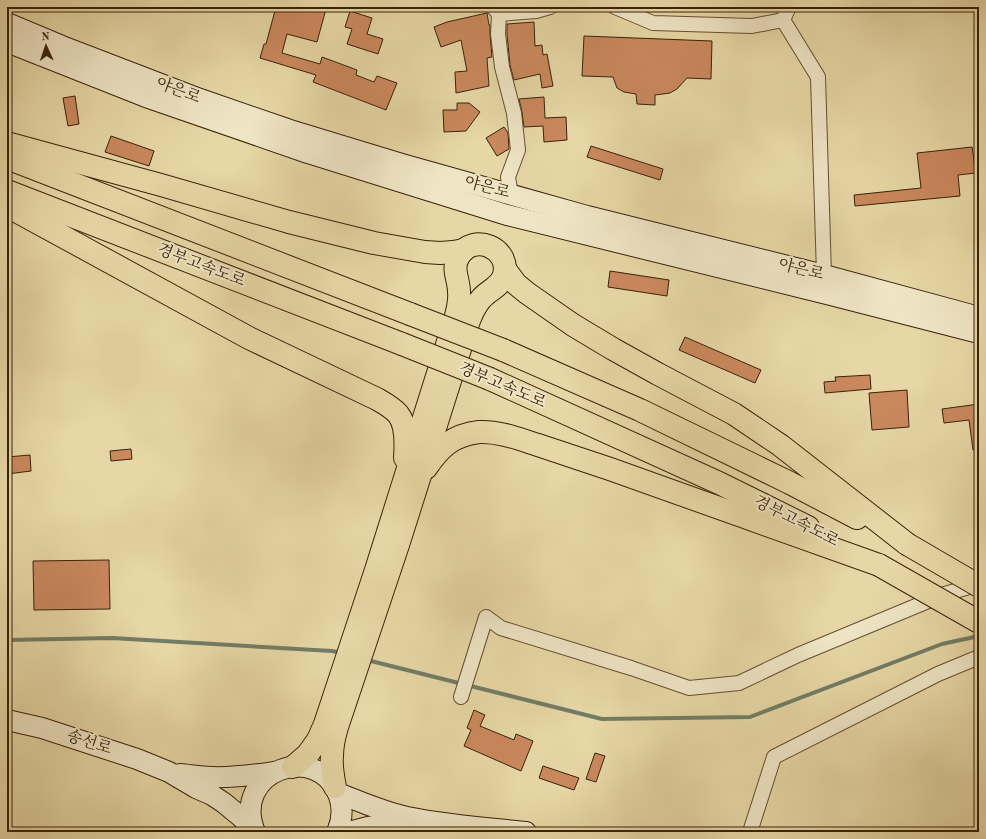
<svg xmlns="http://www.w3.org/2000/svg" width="986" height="839" font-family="'Old Standard TT','Noto Serif KR',serif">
	<rect width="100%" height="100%" fill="#e7d7a6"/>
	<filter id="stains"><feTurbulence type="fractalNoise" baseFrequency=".005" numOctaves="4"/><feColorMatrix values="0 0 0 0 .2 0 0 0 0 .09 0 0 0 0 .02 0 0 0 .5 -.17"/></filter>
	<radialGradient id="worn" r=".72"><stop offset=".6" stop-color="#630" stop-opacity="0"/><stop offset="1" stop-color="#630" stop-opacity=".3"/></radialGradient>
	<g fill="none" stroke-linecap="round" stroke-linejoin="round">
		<g stroke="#727d65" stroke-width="4">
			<polyline points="7,640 112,638 332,651 341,653"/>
			<polyline points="367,660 602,719 750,717 942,644 979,636"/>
		</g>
	</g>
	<g fill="#ca885d" stroke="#382209">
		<polygon points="276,7 319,7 326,9 317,42 287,34 282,53 320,64 322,57 357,70 356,75 374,82 377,76 397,83 386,110 313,82 316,75 260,58 264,44 266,44"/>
		<polygon points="350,11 372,18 367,34 383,39 378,54 347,44 352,29 345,27"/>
		<polygon points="487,13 489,25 490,25 490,35 492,57 487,58 489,86 456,93 455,72 467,71 461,40 441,47 434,27 447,22"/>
		<polygon points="534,22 535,46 542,45 543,55 547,54 553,86 542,88 540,74 514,80 510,65 507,34 507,24"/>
		<polygon points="584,36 712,41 711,79 687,78 677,89 670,93 655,95 655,105 637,104 636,94 624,92 617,88 613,77 582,76"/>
		<polygon points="75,96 79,124 68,126 63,98"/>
		<polygon points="544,97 545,118 566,117 567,140 544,142 543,126 524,127 522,112 519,99"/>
		<polygon points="457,103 469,103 480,112 466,131 444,132 443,110 457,110"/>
		<polygon points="504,127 508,133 509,149 497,156 486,138"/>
		<polygon points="111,136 154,151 149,166 105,152"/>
		<polygon points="591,146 663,169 660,180 587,157"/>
		<polygon points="972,147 976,173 958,175 960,196 855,206 854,195 921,188 917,153"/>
		<polygon points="610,271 669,280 667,296 608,287"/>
		<polygon points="685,337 761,370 755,383 679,350"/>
		<polygon points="870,375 871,389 825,393 824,382 836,381 835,377"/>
		<polygon points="907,390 909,427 872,430 869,393"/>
		<polygon points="979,404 979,449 973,450 969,420 944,423 942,409"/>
		<polygon points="131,449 132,459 111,461 110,451"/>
		<polygon points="30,455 31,471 7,474 7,457"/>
		<polygon points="109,560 110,609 34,610 33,561"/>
		<polygon points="474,710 485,715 480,726 514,740 516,734 533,741 521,771 464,746 471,730 467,728"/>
		<polygon points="595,753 605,756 596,782 586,779"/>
		<polygon points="543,766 579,778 574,790 539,778"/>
	</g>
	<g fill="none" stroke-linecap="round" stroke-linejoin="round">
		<defs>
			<g id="street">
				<polyline points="493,7 499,14 498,34 502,67 514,113 518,150 508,177 511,195"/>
				<polyline points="615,7 653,23 752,26 783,20"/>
				<polyline points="789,7 783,20 818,77 824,275"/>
				<polyline points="499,14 536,11 550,7"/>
				<polyline points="461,697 486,617 501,628 631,668 689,688 739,683 798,655 945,594 979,584"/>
				<polyline points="750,832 774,757 938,674 979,657"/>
			</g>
			<g id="secondary">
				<polyline points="7,23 62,46 200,99 290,130 402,164 587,216 824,275 979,317"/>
				<polyline points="7,42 146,97 308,153 507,215 831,295 979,333"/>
				<polyline points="7,720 42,728 137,759 169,772 196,788 212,795 224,803 241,817 255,832"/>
				<path d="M 180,774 C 191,775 201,777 212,777 C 233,778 253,775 274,772"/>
				<path d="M 338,793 C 361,802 383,812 407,817 C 446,825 487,828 526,832"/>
				<path d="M 255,832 C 230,771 318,740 339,796 C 343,808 342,821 337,832"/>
				<polyline points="349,832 368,827 385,824 411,824"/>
			</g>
			<g id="highway">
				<polyline points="7,143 161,185 289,222 374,243 425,252 440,253 453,252 464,250"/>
				<polyline points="7,158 410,314"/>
				<polyline points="7,191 402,344"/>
				<path d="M 7,206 L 249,338 L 377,399 C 384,403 393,408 398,414 C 407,425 406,444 405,458"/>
				<polyline points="505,269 516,284 527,293 573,325 613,349 658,374 734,414 780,445 907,544"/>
				<polyline points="503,350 640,410 790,483 857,518"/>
				<polyline points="490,379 719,483 808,527"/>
				<path d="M 426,468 C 440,447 453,435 479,432 C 499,431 519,439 538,445 C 562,453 586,461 610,469 C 700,501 789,533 879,565"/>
				<path d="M 293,767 L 308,754 L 318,740 L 325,724 L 376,570 L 456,316 C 458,308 460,300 459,292 C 459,279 451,268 459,256 C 473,232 511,248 504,275 C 500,288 488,290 481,299 C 470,312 466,330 461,346 L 398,545 L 337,727 C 334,737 332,746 332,756 C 331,766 333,777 335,787"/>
			</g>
		</defs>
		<use href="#street" stroke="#644f30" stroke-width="16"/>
		<use href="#secondary" stroke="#382209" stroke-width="22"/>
		<use href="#highway" stroke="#382209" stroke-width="24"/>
		<use href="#street" stroke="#efe5c5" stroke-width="14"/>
		<use href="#secondary" stroke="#efe5c5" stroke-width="20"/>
		<use href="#highway" stroke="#e7d7a6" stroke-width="22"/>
		<defs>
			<g id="highway-bridge">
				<polyline points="410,314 503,350"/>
				<polyline points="402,344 490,379"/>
				<polyline points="907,544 979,586"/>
				<polyline points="879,565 979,622"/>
			</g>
		</defs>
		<use href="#highway-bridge" stroke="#382209" stroke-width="24" stroke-linecap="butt"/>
		<use href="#highway-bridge" stroke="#e7d7a6" stroke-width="22"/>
	</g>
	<g text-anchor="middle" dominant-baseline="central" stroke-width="4" stroke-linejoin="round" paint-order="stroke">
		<g font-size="16" fill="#382209" stroke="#efe5c5">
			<text transform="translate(178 91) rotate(21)">야은로</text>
			<text transform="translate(487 188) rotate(15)">야은로</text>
			<text transform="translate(201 266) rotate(21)">경부고속도로</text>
			<text transform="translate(801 270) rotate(14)">야은로</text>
			<text transform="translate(502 386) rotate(23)">경부고속도로</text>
			<text transform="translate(796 522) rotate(27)">경부고속도로</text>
			<text transform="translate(89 743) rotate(18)">송선로</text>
		</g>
	</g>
	<rect width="986" height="839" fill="none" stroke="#e7d7a6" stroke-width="24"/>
	<rect x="8" y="8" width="970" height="823" fill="none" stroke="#382209" stroke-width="2"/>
	<rect x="12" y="12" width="962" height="815" fill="none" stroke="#382209"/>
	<g transform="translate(46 46) rotate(357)" stroke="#efe5c5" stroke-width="3" paint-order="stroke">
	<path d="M0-3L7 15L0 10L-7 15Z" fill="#382209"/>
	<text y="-6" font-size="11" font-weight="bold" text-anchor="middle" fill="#382209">N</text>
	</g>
	<rect width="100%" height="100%" filter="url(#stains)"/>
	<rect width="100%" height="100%" fill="url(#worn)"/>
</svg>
